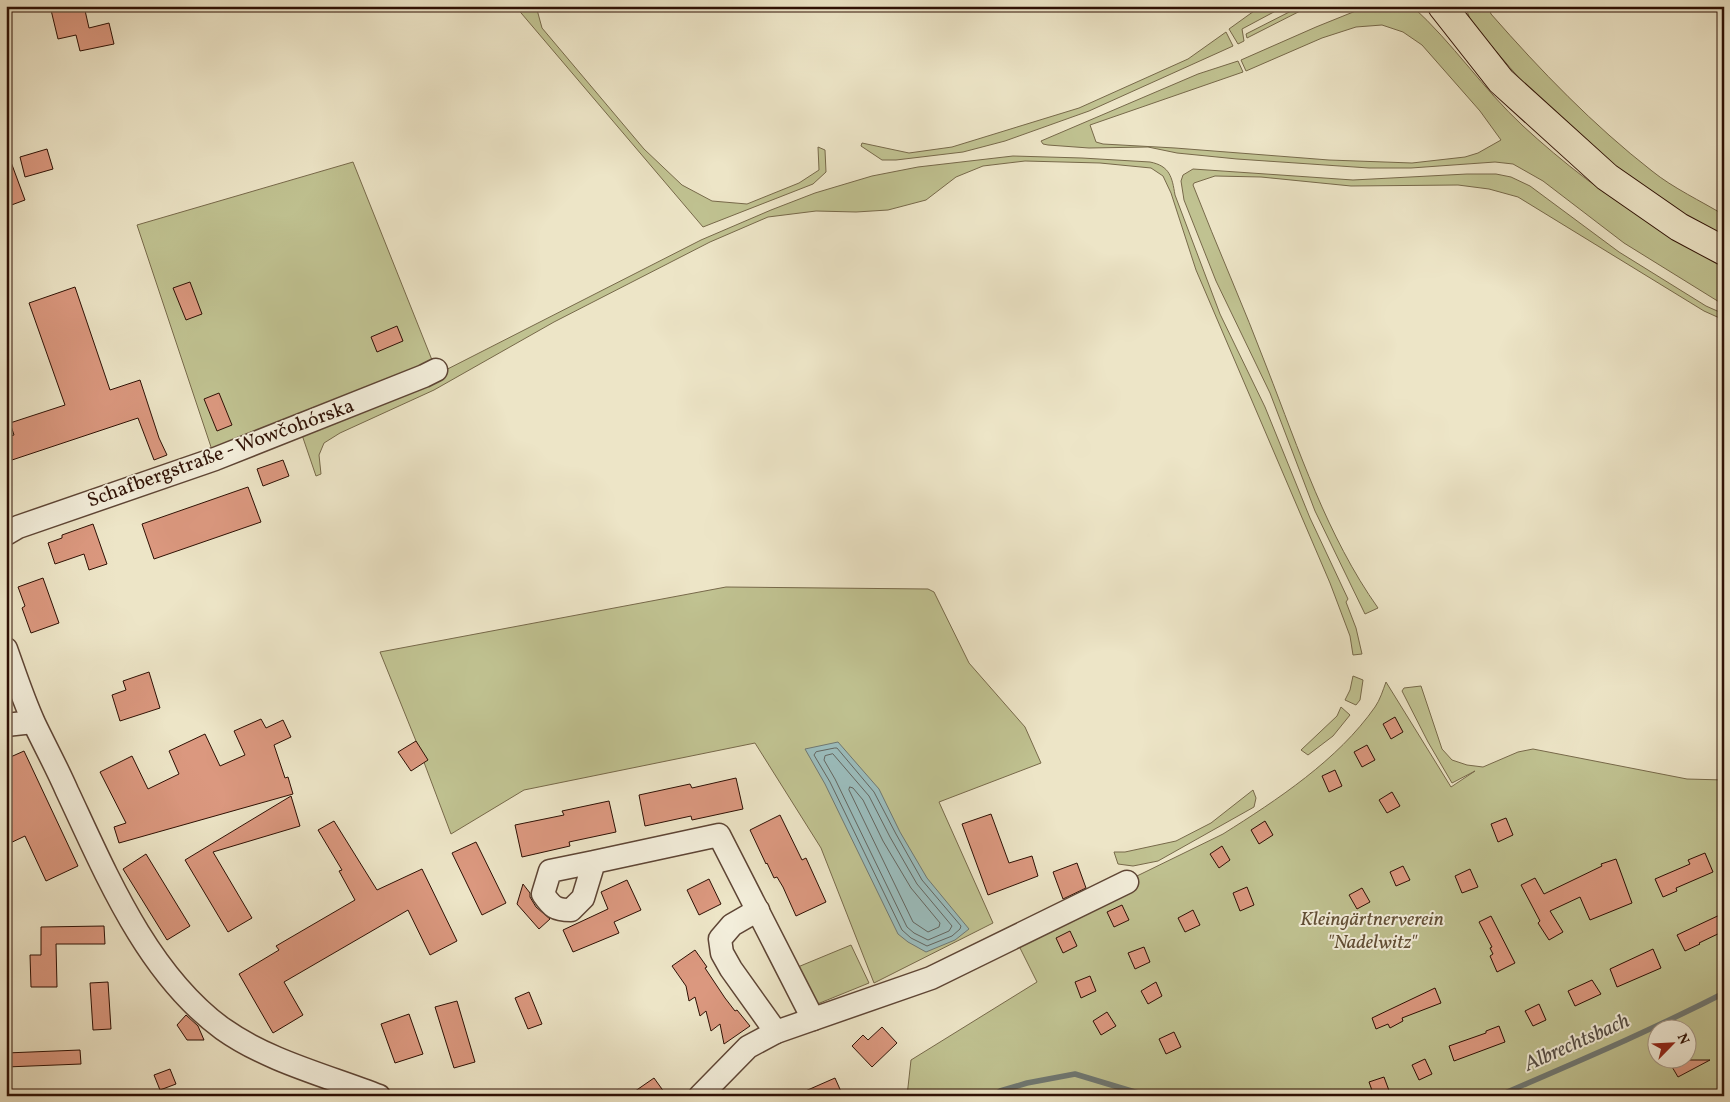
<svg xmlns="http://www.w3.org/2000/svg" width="1730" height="1102" font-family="Vollkorn,serif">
	<rect width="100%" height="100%" fill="#ede5c7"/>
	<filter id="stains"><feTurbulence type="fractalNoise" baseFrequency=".004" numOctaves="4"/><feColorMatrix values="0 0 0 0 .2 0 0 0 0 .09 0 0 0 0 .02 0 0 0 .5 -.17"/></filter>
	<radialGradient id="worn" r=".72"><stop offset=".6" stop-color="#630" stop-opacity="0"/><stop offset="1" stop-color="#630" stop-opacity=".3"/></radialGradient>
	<g fill="#c0c291" stroke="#77694a" fill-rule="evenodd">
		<polygon points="518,6 536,6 542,28 644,149 682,185 712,201 747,204 799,183 819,170 818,147 825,150 826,172 813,184 703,227 516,7"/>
		<polygon points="1261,6 1285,6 1242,29 1244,41 1238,44 1229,29"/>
		<polygon points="1301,6 1310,6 1247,38 1246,34"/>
		<path d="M 1368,6 L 1412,6 C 1453,43 1483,89 1523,126 C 1562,162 1607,197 1653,224 C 1676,237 1700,249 1724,262 L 1724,305 L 1624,243 L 1543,181 L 1513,164 L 1495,162 L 1411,168 L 1369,168 L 1237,159 L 1177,153 L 1148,147 L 1089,148 L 1048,145 L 1043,144 L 1041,141 L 1198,74 L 1238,61 L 1243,72 L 1090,125 L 1096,142 L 1103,144 L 1175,148 L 1329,160 L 1412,163 L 1465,157 L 1478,153 L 1501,140 L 1480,111 L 1422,45 L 1403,32 L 1382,25 L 1356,27 L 1322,38 L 1246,71 L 1241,60 L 1316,27 Z"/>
		<path d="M 1466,6 L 1488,6 L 1491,14 C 1541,71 1593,125 1652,171 C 1673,188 1701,201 1724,215 L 1724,241 C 1692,220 1660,200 1629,178 C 1579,142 1534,97 1495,50 C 1484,37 1468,23 1466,6 Z"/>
		<polygon points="1226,32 1233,46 1089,111 1005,141 963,152 896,160 882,160 861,146 862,143 909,153 952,147 1079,108 1188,59"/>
		<path d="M 1013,156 L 1082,158 L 1150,162 C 1170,166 1172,177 1175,195 L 1220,314 L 1265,407 L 1310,518 L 1348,599 L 1346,602 L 1356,628 L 1362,654 L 1353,655 L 1350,636 L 1330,583 L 1196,270 L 1171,193 L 1163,176 L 1151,168 L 1100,163 L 1025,161 L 983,166 L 956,177 L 926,200 L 888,210 L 856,212 L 816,211 L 768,217 L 710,242 L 554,322 L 434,390 L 340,433 L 324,443 L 319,455 L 321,474 L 316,476 L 301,432 L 426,380 L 701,240 L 771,210 L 815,193 L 872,176 L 918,167 Z"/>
		<polygon points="353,162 436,370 215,459 137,225"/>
		<path d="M 1193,169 L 1353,180 L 1467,174 L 1496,174 L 1511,177 L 1530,186 L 1619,252 L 1706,306 L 1724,314 L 1724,320 L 1704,311 L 1518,197 L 1489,189 L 1458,185 L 1351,186 L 1261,177 L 1215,176 L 1194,183 L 1193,185 C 1217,247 1244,307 1267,368 C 1299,450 1327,536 1378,608 L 1365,614 L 1315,511 L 1270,393 L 1216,281 L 1184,200 L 1181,181 L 1183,175 Z"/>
		<polygon points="726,587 928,589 934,592 969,663 1025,727 1041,763 939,802 993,923 874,983 821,848 755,743 524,790 451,834 416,741 380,652"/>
		<polygon points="1353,676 1363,680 1360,700 1356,705 1345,700 1350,690"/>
		<path d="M 1386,682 L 1451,787 L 1475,771 L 1452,783 L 1428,742 L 1402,691 L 1404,688 L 1421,686 L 1442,749 L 1452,760 L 1467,765 L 1483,767 L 1518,752 L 1533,749 L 1687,779 L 1724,780 L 1724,1096 L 907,1096 L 911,1060 L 1037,982 L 1014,936 L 1223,834 C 1277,800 1338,760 1375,707 C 1380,700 1383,690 1386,682 ZM 1658,1030 L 1688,1030 L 1688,1060 L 1658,1060 Z"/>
		<polygon points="1341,707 1350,715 1333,736 1308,755 1301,750 1337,716"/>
		<polygon points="1253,790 1256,798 1254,807 1158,861 1133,866 1118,864 1114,852 1125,852 1176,841 1211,823"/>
		<polygon points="851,945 869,983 810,1007 793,969"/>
	</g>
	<polygon fill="#9bbdbd" stroke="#6f7873" points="838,742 879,789 900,832 927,878 969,929 955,940 926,952 908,942 898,934 825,784 805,749"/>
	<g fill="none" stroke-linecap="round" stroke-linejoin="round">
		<g stroke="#646660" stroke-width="1">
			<polygon points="835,748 837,748 874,792 896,834 922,880 961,926 960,929 952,936 927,946 911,938 902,930 830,782 814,755 816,752"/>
			<polygon points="833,754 869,796 890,837 917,884 952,926 949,931 928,940 914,933 907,927 835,779 824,760 825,756"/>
			<polygon points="850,787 853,788 863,800 883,841 911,888 940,923 939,927 928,932 913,922 849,790"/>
		</g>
		<g stroke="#6f7873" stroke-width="5.5">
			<polyline points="992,1096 1000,1091 1027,1083 1075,1074 1148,1096"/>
			<path d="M 1498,1096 C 1574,1063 1650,1031 1724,993"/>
		</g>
	</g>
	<g fill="#db987f" stroke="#2e1004">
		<polygon points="68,6 84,6 89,28 109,23 114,44 80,51 76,35 58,39 51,10"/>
		<polygon points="47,149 53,169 25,177 20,157"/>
		<polygon points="8,154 25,200 6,207 6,155"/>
		<polygon points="190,282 202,314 186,320 173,288"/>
		<polygon points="75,287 110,390 140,380 159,438 167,455 154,460 138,418 6,462 6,437 14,435 10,423 65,405 29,303"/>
		<polygon points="397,326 403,341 377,352 371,337"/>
		<polygon points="219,393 232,425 217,431 204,399"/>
		<polygon points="283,460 289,476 263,486 257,469"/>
		<polygon points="248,487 261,522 154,559 142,524"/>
		<polygon points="93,524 107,564 89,570 84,554 55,564 48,543 62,538 62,535"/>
		<polygon points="43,578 59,623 31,633 22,608 25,606 18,587"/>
		<polygon points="149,672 160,708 120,721 112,695 126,690 123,681"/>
		<polygon points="1395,717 1403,732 1391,739 1383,724"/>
		<polygon points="261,719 266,728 283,720 291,737 274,745 285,778 288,777 293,794 119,843 114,827 126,823 100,772 132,756 148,789 179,774 169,751 205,734 220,766 245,755 234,731"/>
		<polygon points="416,741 428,760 411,771 398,752"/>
		<polygon points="1367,745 1375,760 1362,767 1354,752"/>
		<polygon points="24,751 78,866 46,881 25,836 6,845 6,759"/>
		<polygon points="1335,770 1342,786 1329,792 1322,776"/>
		<polygon points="736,778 743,809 692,820 691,816 645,826 639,795 690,784 692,788"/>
		<polygon points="1392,792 1400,806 1387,813 1379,800"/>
		<polygon points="291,796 300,826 213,852 252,918 228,932 185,860"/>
		<polygon points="609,801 616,832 569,842 570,846 522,857 515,825 564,815 562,811"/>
		<polygon points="991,814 1009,863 1032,856 1038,876 988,895 962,824"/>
		<polygon points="780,815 802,860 806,858 826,902 796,916 783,887 777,877 774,878 767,863 766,864 750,830"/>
		<polygon points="1506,818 1513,835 1498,842 1491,824"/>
		<polygon points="334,821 377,890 422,869 457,941 430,955 408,910 284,982 303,1015 273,1033 239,974 279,950 276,946 355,900 339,871 342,870 318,830"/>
		<polygon points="1265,821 1273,835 1259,844 1251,830"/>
		<polygon points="476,842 506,903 482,915 452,853"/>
		<polygon points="1222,846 1230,860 1219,868 1210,854"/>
		<polygon points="1705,853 1713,872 1676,888 1677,891 1663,897 1655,879 1690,864 1688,860"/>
		<polygon points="146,854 190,926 167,940 123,869"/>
		<polygon points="1616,859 1632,903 1590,920 1580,897 1550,911 1563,932 1549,940 1538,923 1540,921 1521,885 1535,878 1544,894 1602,866 1601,864"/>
		<polygon points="1077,863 1086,888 1063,899 1053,872"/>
		<polygon points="1403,866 1410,880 1396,886 1390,872"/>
		<polygon points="1470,869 1478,887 1462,893 1455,876"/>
		<polygon points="709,879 721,904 699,915 687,890"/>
		<polygon points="627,880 641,910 614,922 619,933 573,952 563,930 608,909 601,892"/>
		<polygon points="523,884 530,893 530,897 536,907 550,919 539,929 517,904"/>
		<polygon points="1247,887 1254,905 1240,911 1233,893"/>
		<polygon points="1362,888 1370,902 1357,909 1349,895"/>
		<polygon points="1122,905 1129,920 1114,927 1107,912"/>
		<polygon points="1193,910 1200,925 1185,932 1178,918"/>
		<polygon points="1724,913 1724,931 1699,943 1700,944 1685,951 1677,935"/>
		<polygon points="1491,916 1515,963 1497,972 1490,956 1493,954 1490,948 1492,947 1479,922"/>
		<polygon points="104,926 105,944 56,944 57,987 31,987 30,955 41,955 41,927"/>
		<polygon points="1070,931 1077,946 1063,953 1056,938"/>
		<polygon points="1144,947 1150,962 1135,969 1128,953"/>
		<polygon points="1653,949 1661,968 1617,987 1610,969"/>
		<polygon points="695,950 707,967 705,968 725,998 735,1011 737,1010 750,1026 724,1044 720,1024 711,1031 706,1011 700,1016 695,997 689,1001 686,986 672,966"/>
		<polygon points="1090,976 1096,991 1081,998 1075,982"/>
		<polygon points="1592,980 1601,994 1575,1006 1568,991"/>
		<polygon points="108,982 111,1029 93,1030 90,983"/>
		<polygon points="1156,982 1162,996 1148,1004 1141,991"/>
		<polygon points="1435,988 1441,1003 1402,1018 1403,1021 1390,1028 1388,1024 1376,1029 1372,1018"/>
		<polygon points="529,992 542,1024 528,1029 515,998"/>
		<polygon points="457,1001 475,1062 454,1068 435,1007"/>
		<polygon points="1539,1004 1546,1020 1533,1026 1525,1011"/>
		<polygon points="1107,1012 1116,1026 1101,1035 1093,1021"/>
		<polygon points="409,1014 423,1054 395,1063 381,1024"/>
		<polygon points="186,1015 198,1026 204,1040 187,1040 177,1025"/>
		<polygon points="1499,1026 1505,1042 1454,1061 1449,1046 1486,1033 1486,1031"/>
		<polygon points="882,1027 897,1043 872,1067 852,1046 863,1035 868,1040"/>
		<polygon points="1174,1032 1181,1047 1166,1054 1159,1039"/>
		<polygon points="80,1050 81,1064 6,1067 6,1053"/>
		<polygon points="1425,1059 1432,1074 1419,1080 1412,1065"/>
		<polygon points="1668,1060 1710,1060 1678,1077"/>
		<polygon points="170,1069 176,1084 160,1090 154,1075"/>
		<polygon points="1384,1077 1391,1096 1374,1096 1369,1082"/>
		<polygon points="654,1078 667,1096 628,1096"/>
		<polygon points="835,1078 843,1096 794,1096"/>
	</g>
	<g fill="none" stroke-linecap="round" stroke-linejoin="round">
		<defs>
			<g id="minor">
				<polyline points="6,534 18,527 215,459 424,376 436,370"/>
				<path d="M 6,649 C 15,674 23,699 34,723 C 45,746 57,768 67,791 C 106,874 147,974 223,1029 C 268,1061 328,1076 379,1096"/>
				<polyline points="6,725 33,722"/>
				<path d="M 594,862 L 550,871 L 543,894 C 552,907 555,910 571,910 L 583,898 L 594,862 L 719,835 L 813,1019"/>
				<polyline points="758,910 732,925 720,939 722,953 731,969 776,1032"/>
				<polyline points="700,1096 748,1047 776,1032 931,978 1127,882"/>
			</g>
			<polyline id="primary" points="1442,6 1501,81 1607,177 1679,227 1724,251"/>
		</defs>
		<use href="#minor" stroke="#5e4535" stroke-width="25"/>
		<use href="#primary" stroke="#2e1004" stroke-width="30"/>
		<use href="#minor" stroke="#f3eedb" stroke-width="22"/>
		<use href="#primary" stroke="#ede5c7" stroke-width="28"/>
	</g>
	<g text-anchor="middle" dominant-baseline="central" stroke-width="4" stroke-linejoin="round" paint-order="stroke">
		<g font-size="20" fill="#2e1004" stroke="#f3eedb">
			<text transform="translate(221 454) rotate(-20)">Schafbergstraße - Wowčohórska</text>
		</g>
		<g font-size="20" font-style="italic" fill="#614e35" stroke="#f3eedb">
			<text x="1372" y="920">Kleingärtnerverein<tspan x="1372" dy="23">"Nadelwitz"</tspan></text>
		</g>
		<g font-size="21" font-style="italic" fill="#544d45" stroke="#f3eedb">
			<text transform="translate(1577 1043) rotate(-24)">Albrechtsbach</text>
		</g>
	</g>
	<rect width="1730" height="1102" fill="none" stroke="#ede5c7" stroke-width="25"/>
	<rect x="8" y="8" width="1715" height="1087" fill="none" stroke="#2e1004" stroke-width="2.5"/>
	<rect x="12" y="12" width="1705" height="1077" fill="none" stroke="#2e1004"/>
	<g transform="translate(1672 1044) rotate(66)"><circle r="24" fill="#f3eedb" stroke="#a49585"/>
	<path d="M0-4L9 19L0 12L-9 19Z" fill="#8f2418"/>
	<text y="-8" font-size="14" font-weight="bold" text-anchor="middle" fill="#2e1004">N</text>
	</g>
	<rect width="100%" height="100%" filter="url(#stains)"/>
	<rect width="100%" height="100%" fill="url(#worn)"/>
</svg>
